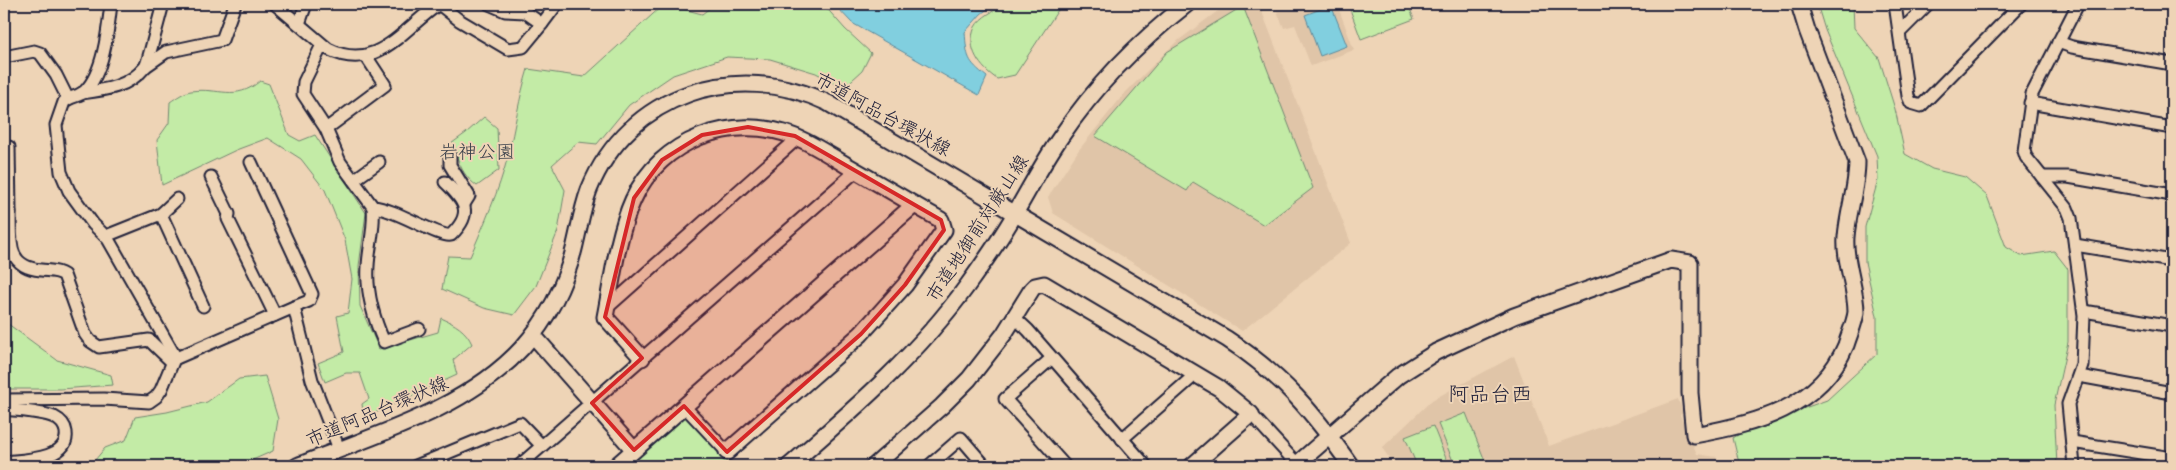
<svg xmlns="http://www.w3.org/2000/svg" width="2176" height="470" font-family="Itim,'Klee One',sans-serif">
	<rect width="100%" height="100%" fill="#eed4b6"/>
	<filter id="ink" filterUnits="userSpaceOnUse"><feTurbulence type="fractalNoise" baseFrequency=".02" numOctaves="2"/><feDisplacementMap in="SourceGraphic" scale="10" xChannelSelector="R" yChannelSelector="G"/><feConvolveMatrix kernelMatrix="1 2 1 2 8 2 1 2 1" color-interpolation-filters="sRGB"/></filter>
	<g filter="url(#ink)">
		<g fill="#e0c5a8">
			<polygon points="1227,4 1259,4 1351,243 1242,331 1053,213 1048,197 1078,151 1124,94 1175,43"/>
			<polygon points="1274,4 1337,4 1354,50 1311,66 1295,25 1284,28"/>
			<polygon points="1514,356 1549,446 1678,399 1683,413 1680,415 1697,454 1716,457 1722,466 1395,466 1382,448 1432,400"/>
		</g>
		<g fill="#c3eba6" stroke="#728670">
			<path d="M 664,4 L 702,14 L 715,4 L 823,4 L 845,29 L 871,53 L 862,71 L 843,88 L 816,73 L 770,59 L 727,57 L 673,75 L 629,105 L 597,144 L 578,142 L 552,165 L 565,190 L 558,231 L 536,286 L 514,315 L 484,308 L 442,289 L 448,256 L 470,257 C 484,224 499,191 508,156 C 515,127 519,98 528,69 L 584,77 Z"/>
			<path d="M 1006,4 L 1062,4 L 1015,75 L 997,79 C 981,68 965,49 975,27 C 980,17 997,9 1006,4 Z"/>
			<polygon points="1348,4 1408,4 1414,19 1361,39"/>
			<polygon points="1817,4 1853,4 1854,28 1879,58 1895,109 1905,154 1932,169 1965,177 1987,196 2006,247 2021,256 2054,251 2068,269 2068,342 2054,405 2057,466 1743,466 1738,459 1733,438 1749,428 1827,400 1877,354 1877,316 1865,262 1865,227 1878,180 1877,156 1825,30"/>
			<polygon points="1243,6 1313,188 1264,225 1193,182 1187,191 1095,136 1167,52"/>
			<path d="M 260,81 L 269,84 L 289,135 L 300,141 L 315,135 L 366,213 L 359,266 L 360,306 L 379,349 L 438,332 L 441,318 C 455,324 466,330 472,344 L 453,360 L 457,375 L 364,418 L 362,404 L 369,399 L 360,373 L 346,373 L 325,382 L 318,363 L 344,352 L 337,316 L 348,313 L 352,279 L 345,240 L 325,190 L 301,159 L 268,138 L 236,150 L 162,185 L 157,140 L 169,123 L 170,102 C 176,98 184,92 191,91 C 219,87 235,102 260,81 Z"/>
			<path d="M 484,117 L 497,128 L 499,170 L 477,186 C 466,178 461,169 457,157 L 450,154 L 448,146 L 466,133 Z"/>
			<polygon points="4,321 57,360 111,375 113,385 61,389 4,389"/>
			<polygon points="265,376 278,419 273,451 239,466 90,466 105,448 126,440 135,417 167,412 207,402 239,379"/>
			<polygon points="1466,413 1487,466 1455,466 1438,424"/>
			<polygon points="682,417 687,417 730,466 625,466"/>
			<polygon points="1433,426 1449,466 1417,466 1405,437"/>
		</g>
		<g fill="#81cfdf" stroke="#5b8a9d">
			<path d="M 834,4 L 994,4 L 981,14 L 965,32 C 967,58 967,61 987,77 L 979,95 L 852,23 Z"/>
			<polygon points="1331,5 1347,46 1320,56 1305,15"/>
		</g>
		<g fill="none" stroke-linecap="round" stroke-linejoin="round">
			<g stroke="#5b8a9d" stroke-width="3">
				<polyline points="510,6 519,4"/>
				<polyline points="308,24 323,38"/>
			</g>
			<defs>
				<g id="minor">
					<path d="M 111,4 C 108,29 104,72 85,91 C 79,97 70,96 64,102 L 56,125 L 61,172 L 69,191 L 93,224 L 108,239 L 176,358"/>
					<path d="M 275,4 L 328,49 C 377,74 403,28 439,4"/>
					<polyline points="439,4 459,20 508,49 523,47 542,24"/>
					<polyline points="489,4 505,11 525,12 542,24 557,4"/>
					<polyline points="1895,4 1908,96 1911,103 1921,106 2021,4"/>
					<polyline points="299,24 306,4"/>
					<polyline points="1900,32 1928,4"/>
					<polyline points="2058,42 2072,47 2172,64"/>
					<path d="M 322,45 L 304,82 L 303,94 L 326,129 L 340,162 L 373,207 C 395,208 439,238 451,235 C 474,213 465,201 445,182"/>
					<polyline points="4,57 34,51 40,53 56,75 68,99"/>
					<polyline points="146,66 166,52 222,40 235,4"/>
					<path d="M 82,93 C 105,90 129,87 145,67 C 148,63 160,14 163,4"/>
					<polyline points="2030,103 2172,128"/>
					<polyline points="326,129 385,85 366,56"/>
					<polyline points="9,147 10,212"/>
					<polyline points="450,154 450,165 469,196 464,204"/>
					<polyline points="251,162 312,294 309,301 294,307"/>
					<polyline points="211,177 229,214 228,219 275,315"/>
					<polyline points="2042,177 2068,177 2172,195"/>
					<polyline points="354,180 379,162"/>
					<path d="M 373,207 C 375,228 369,246 368,266 C 366,293 373,317 384,342 L 419,329"/>
					<path d="M 4,212 L 10,212 C 11,239 5,267 41,270 C 49,271 57,270 64,275 L 85,334 L 90,341 L 99,347 L 149,340 L 172,362"/>
					<polyline points="161,214 203,306"/>
					<polyline points="106,236 161,214 177,199"/>
					<polyline points="2075,245 2172,261"/>
					<polyline points="607,308 798,138"/>
					<polyline points="2084,311 2172,326"/>
					<polyline points="1014,317 1028,330 1146,466"/>
					<polyline points="1052,358 1005,399 1065,466"/>
					<polyline points="2079,376 2172,393"/>
					<polyline points="4,400 104,399 149,402 156,397 161,390 174,359 294,307 312,380 339,449"/>
					<polyline points="684,406 727,452"/>
					<path d="M 4,409 C 19,411 39,411 54,417 C 60,420 65,425 66,432 C 70,460 23,460 4,462"/>
					<polyline points="1251,414 1297,464"/>
					<polyline points="1122,439 1196,374"/>
					<polyline points="2072,442 2172,458"/>
					<polyline points="416,466 520,423 542,446"/>
					<polyline points="519,466 856,171"/>
					<polyline points="929,466 961,438 985,466"/>
					<polyline points="2074,466 2068,404 2082,365 2084,315 2071,218 2067,208 2026,157 2024,151 2032,94 2078,4"/>
				</g>
				<g id="tertiary">
					<polyline points="533,335 634,450"/>
					<path d="M 642,358 L 605,317 C 612,281 618,233 633,200 C 660,139 733,113 793,136 C 812,143 829,155 846,165 C 878,183 909,202 941,220 L 944,230 L 905,285 L 861,334 L 727,452"/>
					<path d="M 297,466 C 374,435 465,410 522,348 C 547,320 565,285 574,249 C 579,229 582,209 589,190 C 628,93 737,59 828,103 L 1227,339 C 1283,376 1313,412 1351,466"/>
					<polyline points="616,466 914,205"/>
					<path d="M 789,466 C 853,410 917,355 967,286 C 985,261 1003,236 1017,210 C 1031,186 1044,161 1060,138 C 1095,86 1138,42 1187,4"/>
					<polyline points="874,466 942,406 969,379 1004,334 1032,289 1035,286 1044,284 1219,388 1251,414 1192,466"/>
					<path d="M 1295,466 L 1398,376 L 1436,352 L 1514,316 L 1671,260 L 1690,263 L 1690,393 L 1694,435 C 1755,424 1820,408 1846,345 C 1849,335 1855,322 1856,312 C 1856,287 1844,261 1846,237 C 1848,211 1857,187 1857,162 L 1807,30 L 1799,4"/>
				</g>
			</defs>
			<use href="#minor" stroke="#22223b" stroke-width="15"/>
			<use href="#tertiary" stroke="#22223b" stroke-width="19"/>
			<use href="#minor" stroke="#eed4b6" stroke-width="11"/>
			<use href="#tertiary" stroke="#eed4b6" stroke-width="15"/>
		</g>
	</g>
	<path fill="#d62828" fill-opacity="0.2" stroke="#d62828" stroke-width="4" stroke-linejoin="round" d="M 748,127 L 795,136 L 941,220 L 944,230 L 905,285 L 861,334 L 727,452 L 684,406 L 634,450 L 592,403 L 642,358 L 605,317 L 634,198 L 662,160 L 702,135 Z"/>
	<g text-anchor="middle" dominant-baseline="central" stroke-width="4" stroke-linejoin="round" paint-order="stroke">
		<g font-size="19" fill="#22223b" stroke="#eed4b6">
			<text transform="translate(883 114) rotate(29)">市道阿品台環状線</text>
			<text transform="translate(977 228) rotate(-57)">市道地御前対厳山線</text>
			<text transform="translate(377 411) rotate(-23)">市道阿品台環状線</text>
		</g>
		<g font-size="19" fill="#3a404b" stroke="#eed4b6">
			<text x="477" y="151">岩神公園</text>
		</g>
		<g font-size="21" fill="#22223b" stroke="#eed4b6">
			<text x="1490" y="393">阿品台西</text>
		</g>
	</g>
	<rect width="2176" height="470" fill="none" stroke="#eed4b6" stroke-width="20"/>
	<rect x="10" y="10" width="2156" height="450" fill="none" stroke="#22223b" stroke-width="2" filter="url(#ink)"/>
</svg>
